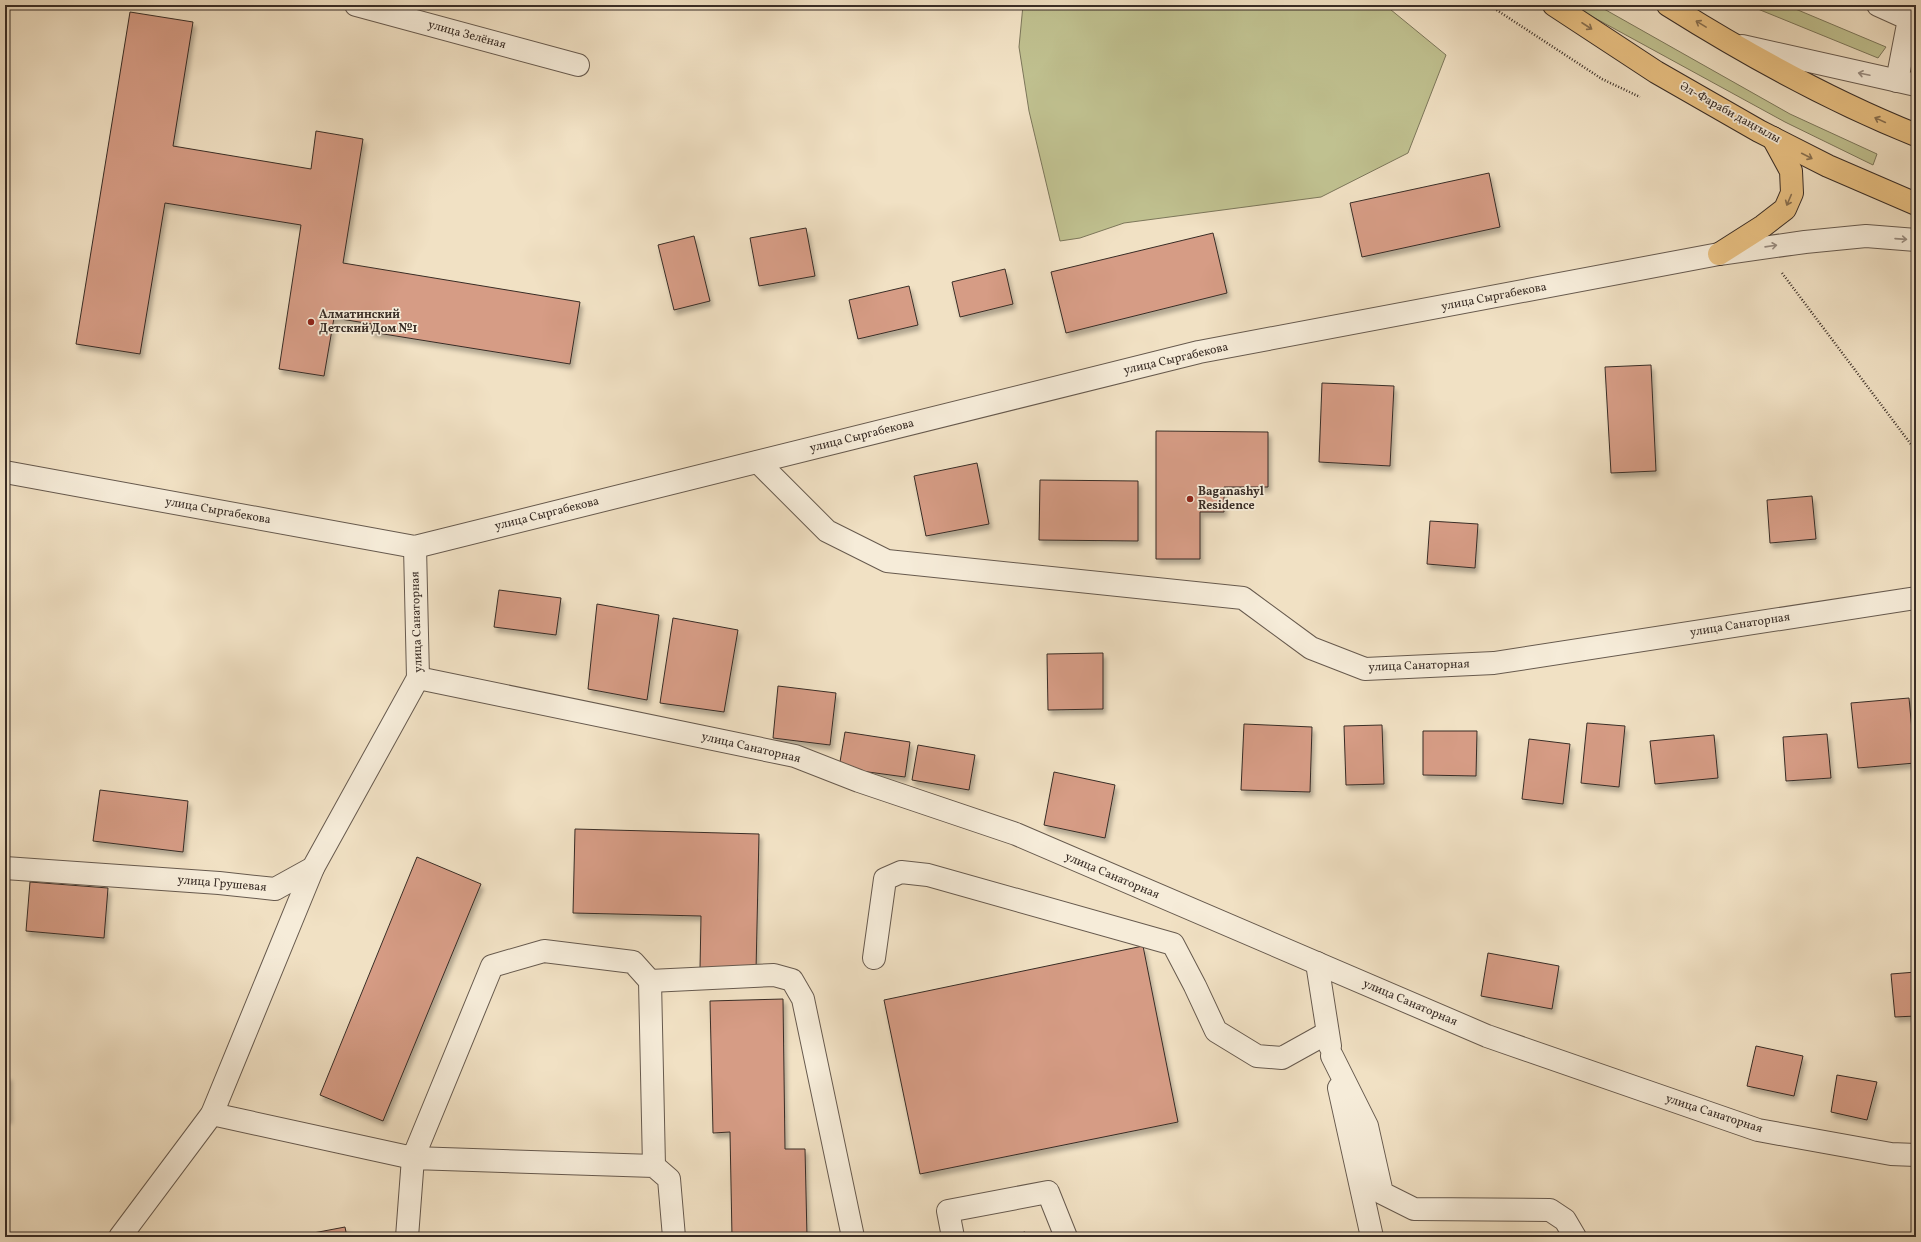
<svg xmlns="http://www.w3.org/2000/svg" width="1921" height="1242" font-family="Vollkorn,serif">
	<defs>
		<filter id="shadow"><feDropShadow dx="2.5" dy="4.5" stdDeviation="2" flood-color="#0004"/></filter>
	</defs>
	<rect width="100%" height="100%" fill="#f1e1c4"/>
	<filter id="stains"><feTurbulence type="fractalNoise" baseFrequency=".005" numOctaves="4"/><feColorMatrix values="0 0 0 0 .2 0 0 0 0 .09 0 0 0 0 .02 0 0 0 .5 -.17"/></filter>
	<radialGradient id="worn" r=".72"><stop offset=".6" stop-color="#630" stop-opacity="0"/><stop offset="1" stop-color="#630" stop-opacity=".3"/></radialGradient>
	<g fill="#c0c190" stroke="#7c775b">
		<polygon points="1023,5 1385,5 1446,55 1408,153 1321,197 1124,223 1080,238 1060,241 1029,111 1019,47"/>
		<polygon points="1571,5 1597,5 1790,114 1877,154 1873,165 1785,122"/>
		<polygon points="1748,5 1786,5 1886,47 1878,58"/>
	</g>
	<g fill="#d69c85" stroke="#392d26" filter="url(#shadow)">
		<polygon points="130,12 193,22 173,146 311,169 316,131 363,139 343,263 580,302 570,364 371,332 372,324 334,318 324,376 279,369 301,225 165,203 140,354 76,344"/>
		<polygon points="1489,173 1500,227 1362,257 1350,203"/>
		<polygon points="806,228 815,276 759,286 750,238"/>
		<polygon points="1213,233 1227,293 1066,333 1051,272"/>
		<polygon points="694,236 710,301 674,310 658,245"/>
		<polygon points="1005,269 1013,304 960,317 952,282"/>
		<polygon points="909,286 918,325 858,339 849,300"/>
		<polygon points="1651,365 1656,471 1611,473 1605,367"/>
		<polygon points="1322,383 1394,386 1390,466 1319,462"/>
		<polygon points="1156,431 1268,432 1268,487 1224,487 1224,512 1200,512 1200,559 1156,559"/>
		<polygon points="977,463 989,524 926,536 914,476"/>
		<polygon points="1040,480 1138,481 1138,541 1039,540"/>
		<polygon points="1812,496 1816,539 1770,543 1767,500"/>
		<polygon points="1430,521 1478,524 1475,568 1427,564"/>
		<polygon points="499,590 561,598 556,635 494,627"/>
		<polygon points="597,604 659,615 647,700 588,689"/>
		<polygon points="673,618 738,630 724,712 660,703"/>
		<polygon points="1103,653 1103,709 1048,710 1047,654"/>
		<polygon points="778,686 836,693 830,745 773,738"/>
		<polygon points="1909,698 1915,763 1858,768 1851,703"/>
		<polygon points="1587,723 1625,726 1619,787 1581,783"/>
		<polygon points="1244,724 1312,727 1310,792 1241,790"/>
		<polygon points="1382,725 1384,784 1346,785 1344,726"/>
		<polygon points="1423,731 1477,731 1476,776 1423,775"/>
		<polygon points="845,732 910,742 905,777 839,768"/>
		<polygon points="1827,734 1831,778 1786,781 1783,737"/>
		<polygon points="1714,735 1718,778 1655,784 1650,741"/>
		<polygon points="1529,739 1570,744 1563,804 1522,799"/>
		<polygon points="918,745 975,755 969,790 912,780"/>
		<polygon points="1054,772 1115,785 1105,838 1044,825"/>
		<polygon points="100,790 188,801 183,852 93,841"/>
		<polygon points="575,829 759,834 756,971 700,969 701,916 573,913"/>
		<polygon points="417,857 481,884 383,1121 320,1095"/>
		<polygon points="30,882 108,888 104,938 26,931"/>
		<polygon points="1143,946 1178,1122 920,1174 884,1000"/>
		<polygon points="1488,953 1559,966 1552,1009 1481,996"/>
		<polygon points="1916,972 1916,1016 1895,1017 1891,974"/>
		<polygon points="783,999 785,1149 805,1149 807,1237 732,1237 730,1132 713,1133 710,1001"/>
		<polygon points="1756,1046 1803,1056 1794,1096 1747,1086"/>
		<polygon points="1837,1075 1877,1082 1867,1120 1831,1112"/>
		<rect x="5" y="1076" width="4" height="43"/>
		<polygon points="345,1227 347,1237 292,1237"/>
		<polygon points="1025,1232 1026,1237 1004,1237"/>
	</g>
	<g fill="none" stroke-linecap="round" stroke-linejoin="round">
		<defs>
			<g id="minor">
				<polyline points="356,5 578,65"/>
				<polyline points="1878,5 1909,19 1897,81"/>
				<polyline points="1742,46 1916,85"/>
				<polyline points="758,462 827,531 887,561 1243,598 1311,648 1365,669 1494,663 1916,598"/>
				<polyline points="5,472 415,547 1199,352 1719,254 1805,242 1866,236 1916,240"/>
				<polyline points="415,547 418,678 795,756 859,781 1016,834 1487,1036 1758,1130 1891,1154 1916,1155"/>
				<polyline points="5,868 219,883 275,889 313,868 418,678"/>
				<polyline points="874,958 885,879 901,872 928,875 1173,944 1195,986 1216,1031 1257,1056 1282,1058 1327,1033"/>
				<polyline points="1317,963 1330,1046"/>
				<polyline points="650,981 774,975 792,980 803,999 853,1237"/>
				<polyline points="1332,1056 1367,1126 1382,1193 1414,1209 1550,1210 1565,1220 1575,1237"/>
				<polyline points="1339,1088 1372,1237"/>
				<polyline points="212,1114 413,1158 492,966 544,951 633,962 650,981 654,1166"/>
				<polyline points="120,1237 212,1114 313,868"/>
				<polyline points="407,1237 413,1158 654,1166 669,1179 674,1237"/>
				<polyline points="953,1237 948,1211 1048,1192 1066,1237"/>
			</g>
			<g id="major">
				<polyline points="1554,5 1656,72 1759,131 1828,166 1916,204"/>
				<path d="M 1668,5 C 1746,54 1831,101 1916,135"/>
				<polyline points="1719,254 1763,226 1785,209 1792,193 1791,171 1773,138"/>
			</g>
		</defs>
		<use href="#minor" stroke="#675a4e" stroke-width="24"/>
		<use href="#major" stroke="#392d26" stroke-width="24"/>
		<g stroke="#392d26" stroke-width="2.5" stroke-dasharray="1 2" stroke-linecap="butt">
			<polyline points="1489,5 1602,79 1640,97"/>
			<polyline points="1782,273 1916,451"/>
		</g>
		<use href="#minor" stroke="#f6ecd9" stroke-width="22"/>
		<use href="#major" stroke="#e8c082" stroke-width="22"/>
	</g>
	<defs><path id="oneway-shaft" d="M-6 0H5M1.5-3L5.5 0L1.5 3" fill="none" stroke-width="1.6" stroke-linecap="round" stroke-linejoin="round"/></defs>
	<g stroke="#886f4f">
		<use href="#oneway-shaft" transform="translate(1701 24) rotate(-149)"/>
		<use href="#oneway-shaft" transform="translate(1587 26) rotate(33)"/>
		<use href="#oneway-shaft" transform="translate(1880 120) rotate(-155)"/>
		<use href="#oneway-shaft" transform="translate(1807 156) rotate(27)"/>
		<use href="#oneway-shaft" transform="translate(1789 200) rotate(113)"/>
	</g>
	<g stroke="#988c80">
		<use href="#oneway-shaft" transform="translate(1864 74) rotate(-168)"/>
		<use href="#oneway-shaft" transform="translate(1901 239) rotate(4)"/>
		<use href="#oneway-shaft" transform="translate(1771 246) rotate(-8)"/>
	</g>
	<g fill="#8f2418" stroke="#f6ecd9" stroke-width="1.5">
		<circle cx="311" cy="322" r="4"/>
		<circle cx="1190" cy="499" r="4"/>
	</g>
	<g text-anchor="middle" dominant-baseline="central" stroke-width="3.5" stroke-linejoin="round" paint-order="stroke">
		<g font-size="12" fill="#392d26" stroke="#f6ecd9">
			<text transform="translate(467 35) rotate(15)">улица Зелёная</text>
			<text transform="translate(1730 113) rotate(29)">Әл-Фараби даңғылы</text>
			<text transform="translate(1494 297) rotate(-11)">улица Сыргабекова</text>
			<text transform="translate(1176 359) rotate(-13)">улица Сыргабекова</text>
			<text transform="translate(862 436) rotate(-14)">улица Сыргабекова</text>
			<text transform="translate(218 511) rotate(10)">улица Сыргабекова</text>
			<text transform="translate(547 514) rotate(-14)">улица Сыргабекова</text>
			<text transform="translate(417 622) rotate(-92)">улица Санаторная</text>
			<text transform="translate(1740 625) rotate(-9)">улица Санаторная</text>
			<text transform="translate(1419 666) rotate(-2)">улица Санаторная</text>
			<text transform="translate(751 748) rotate(13)">улица Санаторная</text>
			<text transform="translate(1112 876) rotate(23)">улица Санаторная</text>
			<text transform="translate(222 884) rotate(5)">улица Грушевая</text>
			<text transform="translate(1410 1003) rotate(23)">улица Санаторная</text>
			<text transform="translate(1714 1114) rotate(18)">улица Санаторная</text>
		</g>
		<g font-size="12" font-weight="bold" fill="#392d26" stroke="#f6ecd9" text-anchor="start">
			<text x="319" y="315">Алматинский<tspan x="319" dy="14">Детский Дом №1</tspan></text>
			<text x="1198" y="492">Baganashyl<tspan x="1198" dy="14">Residence</tspan></text>
		</g>
	</g>
	<rect width="1921" height="1242" fill="none" stroke="#f1e1c4" stroke-width="20"/>
	<rect x="6" y="6" width="1909" height="1230" fill="none" stroke="#392d26" stroke-width="2"/>
	<rect x="10" y="10" width="1901" height="1222" fill="none" stroke="#392d26"/>
	<rect width="100%" height="100%" filter="url(#stains)"/>
	<rect width="100%" height="100%" fill="url(#worn)"/>
</svg>
